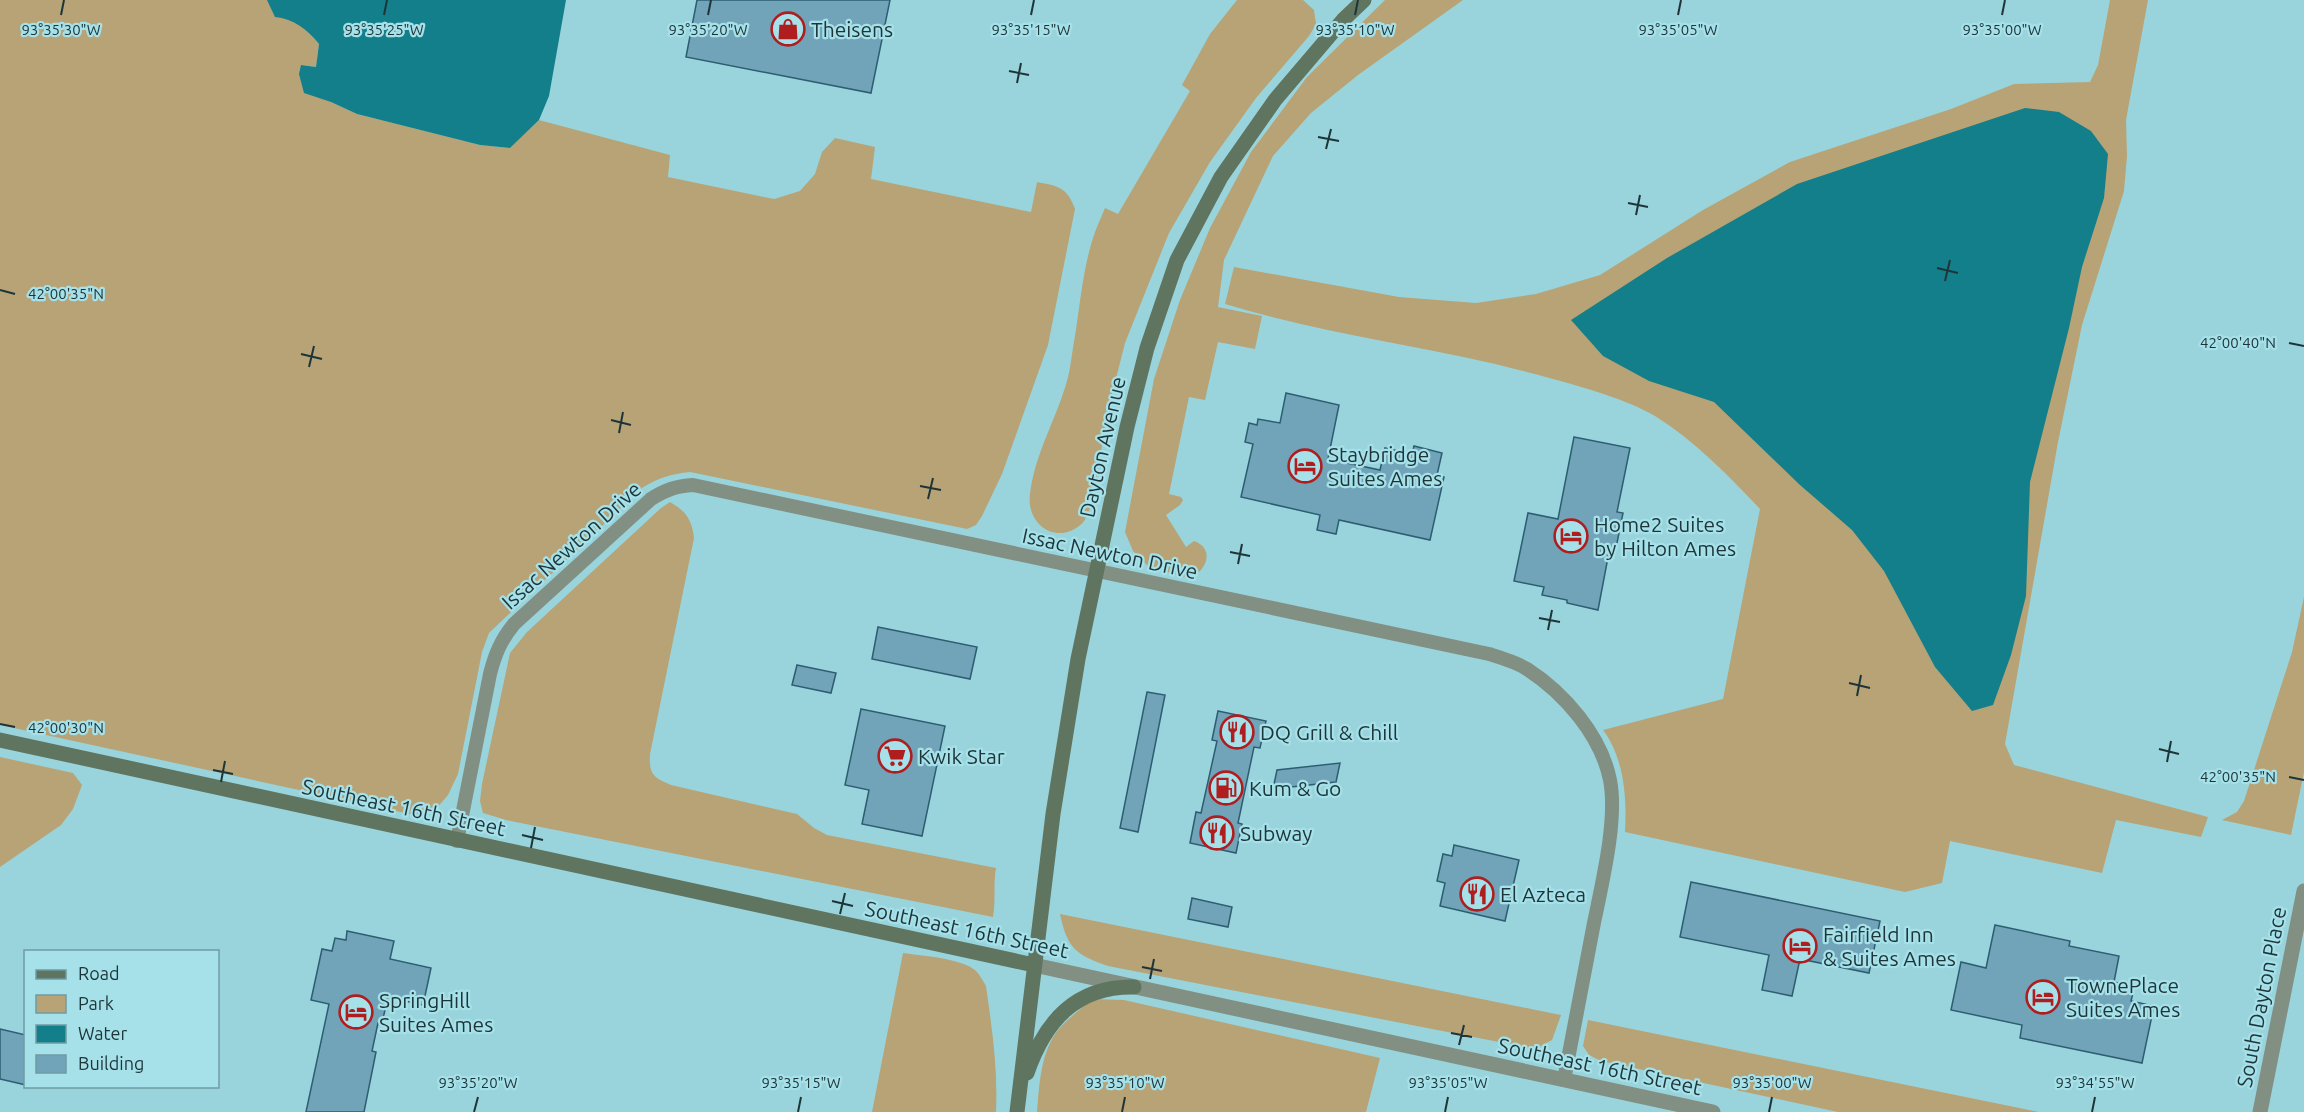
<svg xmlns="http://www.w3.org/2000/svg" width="2304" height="1112" font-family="Ubuntu,sans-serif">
	<rect width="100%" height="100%" fill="#99d4dc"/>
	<g fill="#b7a375">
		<path d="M 0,0 L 294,0 L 306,28 L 319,44 L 316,67 L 302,65 L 331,102 L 357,114 L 480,145 L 510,148 L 539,120 L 670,155 L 668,177 L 774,199 L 800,191 L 815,174 L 822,152 L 835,138 L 875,147 L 871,179 L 1031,212 L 1037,182 C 1058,186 1067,187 1075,209 L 1048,345 L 1002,474 L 982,516 L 976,525 L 967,529 L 690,472 C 671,474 658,478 642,488 L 489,633 L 482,652 L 458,774 L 448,795 L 436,809 L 419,816 L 0,725 Z"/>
		<path d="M 1237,0 L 1303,0 L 1314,10 L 1316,24 L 1309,36 L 1256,98 L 1210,162 L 1169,233 L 1125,343 L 1109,406 L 1092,503 C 1089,510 1086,522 1079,526 C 1054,545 1026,523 1030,494 C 1035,453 1056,420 1067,381 C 1071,367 1072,351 1075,336 C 1080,304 1083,269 1093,238 C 1096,228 1101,218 1105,208 L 1118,214 L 1190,91 L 1182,85 L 1210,34 Z"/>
		<path d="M 1385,0 L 1463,0 L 1358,75 L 1311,113 L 1273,156 L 1224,260 L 1218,307 L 1262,316 L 1255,349 L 1218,342 L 1205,400 L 1189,397 L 1169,494 L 1181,497 L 1183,500 L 1180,505 L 1166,515 L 1186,547 L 1194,541 C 1216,549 1206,572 1189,578 L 1149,567 L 1133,551 L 1125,532 L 1154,379 L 1180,300 L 1210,228 L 1251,152 L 1307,77 Z"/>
		<path d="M 2110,0 L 2148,0 L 2126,120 L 2127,156 L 2124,191 L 2082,325 L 2058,442 L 2005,744 L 2014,765 L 2208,817 L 2201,837 L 2116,820 L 2102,873 L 1950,841 L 1942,883 L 1905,892 L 1625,832 C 1627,797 1624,758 1603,730 L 1723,699 L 1760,509 C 1728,475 1695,441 1655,416 C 1628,400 1583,387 1553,379 C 1445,348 1332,337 1225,304 L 1234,267 L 1399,297 L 1476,303 L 1536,294 L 1600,275 L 1703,210 L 1790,162 L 1951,109 L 2014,84 L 2090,82 L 2098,65 Z"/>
		<path d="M 670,502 C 686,511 692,520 694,538 L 650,754 C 649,775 653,777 671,785 L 797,814 L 814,828 L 827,835 L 996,868 C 993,885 996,900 993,917 L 506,820 L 483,813 L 480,801 L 482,784 L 510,653 L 527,632 L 661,508 Z"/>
		<polygon points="2304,597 2304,772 2291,835 2222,820 2237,812 2244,801 2292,652"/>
		<polygon points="0,757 73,773 82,785 73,809 61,825 0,867"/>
		<path d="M 1060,914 L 1561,1015 L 1552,1040 L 1535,1049 L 1108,966 C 1076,955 1067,948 1060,914 Z"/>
		<path d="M 903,953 C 922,956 962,958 976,971 C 980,975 983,981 986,986 C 992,1028 998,1070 996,1112 L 872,1112 Z"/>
		<path d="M 1092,999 L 1124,1000 L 1380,1058 L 1366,1112 L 1037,1112 C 1039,1088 1040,1061 1052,1039 C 1061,1023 1079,1011 1092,999 Z"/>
		<polygon points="1588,1020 2039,1112 1838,1112 1601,1061 1589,1055 1583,1046"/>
	</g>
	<g fill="#137f8b">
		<path d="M 267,0 L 566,0 L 549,96 L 539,120 L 510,148 L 480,145 L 357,114 L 331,102 L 304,93 L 299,74 L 301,65 L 316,67 L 319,44 C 307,29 294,19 275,17 Z"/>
		<polygon points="2025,108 2059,112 2091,131 2108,154 2104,198 2082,267 2069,328 2030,482 2026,596 2011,655 1993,705 1972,711 1935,667 1884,571 1852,530 1800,485 1714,402 1649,381 1603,356 1571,320 1667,258 1797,184"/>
	</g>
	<g fill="#72a4b9" stroke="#2d5d71" stroke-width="1.5">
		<polygon points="697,0 890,0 871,93 686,57"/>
		<polygon points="1286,393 1339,405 1328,459 1380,470 1385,448 1412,454 1414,446 1442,453 1437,475 1444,477 1430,540 1339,520 1336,534 1317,530 1320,515 1241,497 1253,444 1245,442 1249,423 1257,425 1258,419 1280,423"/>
		<polygon points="1574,437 1630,448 1617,512 1623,513 1615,553 1609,552 1598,610 1567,603 1567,600 1542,595 1544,587 1514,581 1528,513 1558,519"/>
		<polygon points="878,627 977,647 970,679 872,659"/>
		<polygon points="797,665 836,673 831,693 792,685"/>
		<polygon points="1147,692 1165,695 1138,832 1120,828"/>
		<polygon points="861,709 945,726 922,836 862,824 869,790 845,785"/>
		<polygon points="1218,711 1266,721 1260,748 1254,747 1238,823 1242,824 1236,853 1190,843 1196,812 1201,813 1217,741 1212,740"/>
		<polygon points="1340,763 1336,782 1273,789 1277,770"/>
		<polygon points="1454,845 1519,860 1505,921 1440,906 1445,883 1437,881 1443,854 1452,856"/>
		<polygon points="1691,882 1880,921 1869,973 1800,959 1792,996 1762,990 1769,955 1680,937"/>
		<polygon points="1192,898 1232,907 1228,927 1188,919"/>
		<polygon points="1995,925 2070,941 2069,946 2119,956 2114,982 2128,985 2133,993 2131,1001 2154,1006 2142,1063 2020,1038 2022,1025 1951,1010 1961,962 1986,968"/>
		<polygon points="347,931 394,941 390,959 431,968 423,1005 388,997 382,1023 378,1023 372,1051 376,1052 364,1112 306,1112 329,1004 311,1000 322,949 332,951 335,938 346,940"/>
		<polygon points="0,1029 26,1035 26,1085 0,1079"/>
	</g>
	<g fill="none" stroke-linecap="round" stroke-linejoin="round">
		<path stroke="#819082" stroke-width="14" d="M 457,841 L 490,674 C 495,654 501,640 514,624 L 651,499 C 665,490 676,486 693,485 L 1489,654 C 1502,658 1516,662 1527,669 C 1564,693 1601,735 1610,780 C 1618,821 1601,887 1593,928 C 1583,979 1574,1030 1564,1080"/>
		<g stroke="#819082" stroke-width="15">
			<polyline points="1034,965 1713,1112"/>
			<polyline points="2260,1112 2304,891"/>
		</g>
		<g stroke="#5f7560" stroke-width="15">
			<polyline points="0,740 1034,965"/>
			<path d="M 1027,1073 C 1045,1021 1076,986 1134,987"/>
			<polyline points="1017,1112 1053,814 1078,659 1127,427 1147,348 1177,260 1221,177 1275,100 1343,20 1364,0"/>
		</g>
	</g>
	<path fill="none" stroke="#1d3538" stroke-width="2" d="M 61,15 L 64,0M 384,15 L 387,0M 708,15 L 711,0M 1031,15 L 1034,0M 1355,15 L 1358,0M 1678,15 L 1681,0M 2002,15 L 2005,0M 1009,71 L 1029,75M 1017,83 L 1021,63M 1318,137 L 1339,141M 1326,149 L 1331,129M 1628,203 L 1648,207M 1636,215 L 1640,195M 1937,268 L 1958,273M 1945,281 L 1950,260M 0,290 L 15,294M 2289,343 L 2304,346M 301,354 L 322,359M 309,367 L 314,346M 611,420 L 631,425M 619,433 L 623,412M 920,486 L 941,490M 928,499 L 933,478M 1230,552 L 1250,556M 1238,564 L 1242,544M 1539,618 L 1560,622M 1548,630 L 1552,610M 1849,683 L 1870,688M 1857,696 L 1861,675M 0,724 L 15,727M 2159,749 L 2179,754M 2167,762 L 2171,741M 213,770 L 233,774M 2289,777 L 2304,780M 221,782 L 225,761M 522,835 L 543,840M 531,848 L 535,827M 832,901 L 853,906M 840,914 L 845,893M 1142,967 L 1162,971M 1150,979 L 1154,959M 1451,1033 L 1472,1037M 1459,1045 L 1464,1025M 474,1112 L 478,1097M 798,1112 L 801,1097M 1122,1112 L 1125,1097M 1445,1112 L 1448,1097M 1769,1112 L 1772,1097M 2092,1112 L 2095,1097"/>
	<defs>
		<symbol id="shop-ring" viewBox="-11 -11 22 22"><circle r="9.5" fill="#a6e1ea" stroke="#af1d1f" stroke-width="1.5"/><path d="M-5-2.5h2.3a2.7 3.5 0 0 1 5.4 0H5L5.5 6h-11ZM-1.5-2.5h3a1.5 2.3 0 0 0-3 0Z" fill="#af1d1f"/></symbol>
		<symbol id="hotel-ring" viewBox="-11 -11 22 22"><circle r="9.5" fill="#a6e1ea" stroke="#af1d1f" stroke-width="1.5"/><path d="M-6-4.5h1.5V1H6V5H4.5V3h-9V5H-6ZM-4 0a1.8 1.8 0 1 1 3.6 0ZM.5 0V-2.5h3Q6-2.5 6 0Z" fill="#af1d1f"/></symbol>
		<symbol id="restaurant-ring" viewBox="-11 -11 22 22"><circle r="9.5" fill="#a6e1ea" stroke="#af1d1f" stroke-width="1.5"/><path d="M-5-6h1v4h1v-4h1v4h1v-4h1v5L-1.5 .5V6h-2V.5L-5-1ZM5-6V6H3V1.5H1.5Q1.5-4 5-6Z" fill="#af1d1f"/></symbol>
		<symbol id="supermarket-ring" viewBox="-11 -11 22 22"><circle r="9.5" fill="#a6e1ea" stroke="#af1d1f" stroke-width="1.5"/><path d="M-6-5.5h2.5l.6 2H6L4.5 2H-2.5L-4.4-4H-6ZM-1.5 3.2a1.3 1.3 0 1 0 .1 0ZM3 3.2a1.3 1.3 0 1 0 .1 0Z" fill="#af1d1f"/></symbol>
		<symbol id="fuel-ring" viewBox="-11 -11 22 22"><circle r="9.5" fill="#a6e1ea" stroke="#af1d1f" stroke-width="1.5"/><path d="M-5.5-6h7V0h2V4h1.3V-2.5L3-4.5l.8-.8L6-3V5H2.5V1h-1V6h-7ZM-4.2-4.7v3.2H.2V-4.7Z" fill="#af1d1f"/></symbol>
	</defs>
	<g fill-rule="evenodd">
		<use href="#shop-ring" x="769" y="10" width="38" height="38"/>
		<use href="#hotel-ring" x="1286" y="447" width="38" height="38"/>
		<use href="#hotel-ring" x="1552" y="517" width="38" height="38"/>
		<use href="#restaurant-ring" x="1218" y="713" width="38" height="38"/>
		<use href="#supermarket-ring" x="876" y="737" width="38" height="38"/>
		<use href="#fuel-ring" x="1207" y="769" width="38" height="38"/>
		<use href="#restaurant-ring" x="1198" y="814" width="38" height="38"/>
		<use href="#restaurant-ring" x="1458" y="875" width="38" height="38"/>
		<use href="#hotel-ring" x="1781" y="927" width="38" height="38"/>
		<use href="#hotel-ring" x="2024" y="978" width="38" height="38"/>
		<use href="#hotel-ring" x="337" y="993" width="38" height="38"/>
	</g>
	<g text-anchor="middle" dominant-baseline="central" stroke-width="4.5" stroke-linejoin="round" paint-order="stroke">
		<g font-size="21" fill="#1d3538" stroke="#a6e1ea" text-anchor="start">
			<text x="811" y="29">Theisens</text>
			<text x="1328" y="454">Staybridge<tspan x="1328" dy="24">Suites Ames</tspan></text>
			<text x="1594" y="524">Home2 Suites<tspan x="1594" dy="24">by Hilton Ames</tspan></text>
			<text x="1260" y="732">DQ Grill &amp; Chill</text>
			<text x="918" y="756">Kwik Star</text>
			<text x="1249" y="788">Kum &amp; Go</text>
			<text x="1240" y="833">Subway</text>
			<text x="1500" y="894">El Azteca</text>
			<text x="1823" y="934">Fairfield Inn<tspan x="1823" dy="24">&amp; Suites Ames</tspan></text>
			<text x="2066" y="985">TownePlace<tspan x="2066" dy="24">Suites Ames</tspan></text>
			<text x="379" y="1000">SpringHill<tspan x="379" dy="24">Suites Ames</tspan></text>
		</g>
		<g font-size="21" fill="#1d3538" stroke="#a6e1ea">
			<text transform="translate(1102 447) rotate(-77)">Dayton Avenue</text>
			<text transform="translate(571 545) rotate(-42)">Issac Newton Drive</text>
			<text transform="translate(1110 553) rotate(12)">Issac Newton Drive</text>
			<text transform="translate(404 807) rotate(12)">Southeast 16th Street</text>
			<text transform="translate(967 929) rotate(12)">Southeast 16th Street</text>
			<text transform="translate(2261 997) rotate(-79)">South Dayton Place</text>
			<text transform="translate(1600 1066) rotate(12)">Southeast 16th Street</text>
		</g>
	</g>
	<g font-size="15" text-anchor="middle" fill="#1d3538" stroke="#a6e1ea" stroke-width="4.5" stroke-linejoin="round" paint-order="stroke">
		<text x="61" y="35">93°35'30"W</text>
		<text x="384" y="35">93°35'25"W</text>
		<text x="708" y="35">93°35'20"W</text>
		<text x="1031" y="35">93°35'15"W</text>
		<text x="1355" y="35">93°35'10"W</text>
		<text x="1678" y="35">93°35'05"W</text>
		<text x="2002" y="35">93°35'00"W</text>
		<text x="66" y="299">42°00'35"N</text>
		<text x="2238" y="348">42°00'40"N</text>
		<text x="66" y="733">42°00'30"N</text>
		<text x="2238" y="782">42°00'35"N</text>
		<text x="478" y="1088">93°35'20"W</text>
		<text x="801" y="1088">93°35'15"W</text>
		<text x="1125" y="1088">93°35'10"W</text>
		<text x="1448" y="1088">93°35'05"W</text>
		<text x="1772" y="1088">93°35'00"W</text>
		<text x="2095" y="1088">93°34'55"W</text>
	</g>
	<rect x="24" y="950" width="195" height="138" fill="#a6e1ea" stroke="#6f9ca3" stroke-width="1.5"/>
	<rect x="36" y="970" width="30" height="9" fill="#5f7560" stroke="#6f9ca3" stroke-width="1.5"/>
	<text x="78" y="980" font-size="18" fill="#1d3538">Road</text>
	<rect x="36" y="995" width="30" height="18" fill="#b7a375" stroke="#6f9ca3" stroke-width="1.5"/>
	<text x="78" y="1010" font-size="18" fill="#1d3538">Park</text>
	<rect x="36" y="1025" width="30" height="18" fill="#137f8b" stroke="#6f9ca3" stroke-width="1.5"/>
	<text x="78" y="1040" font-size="18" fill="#1d3538">Water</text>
	<rect x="36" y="1055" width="30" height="18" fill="#72a4b9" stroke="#6f9ca3" stroke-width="1.5"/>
	<text x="78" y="1070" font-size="18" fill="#1d3538">Building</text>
</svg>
